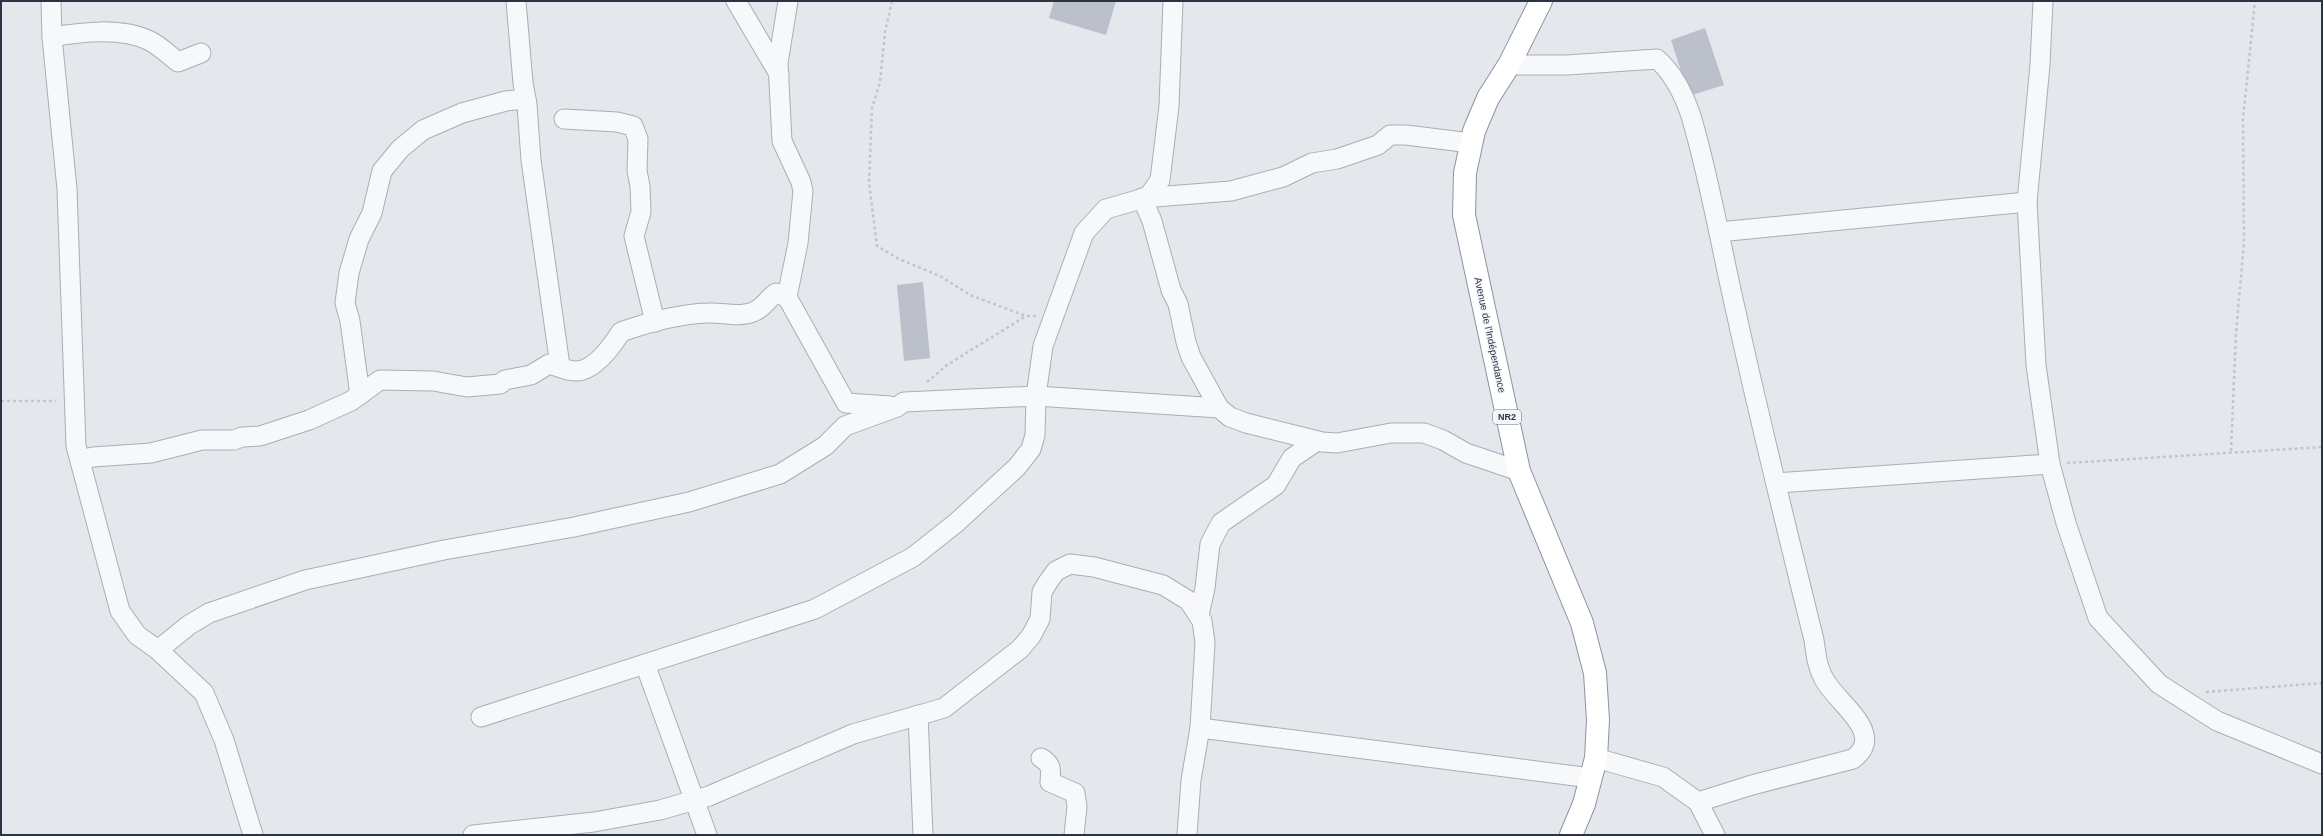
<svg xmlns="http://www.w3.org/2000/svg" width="2323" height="836" font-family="Helvetica,sans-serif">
	<rect width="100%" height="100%" fill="#e4e7ec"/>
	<g fill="#bbc0ca">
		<polygon points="1054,1 1116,1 1106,35 1049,18"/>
		<polygon points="1705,28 1724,85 1689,96 1671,40"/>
		<polygon points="923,282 930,358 904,361 897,285"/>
	</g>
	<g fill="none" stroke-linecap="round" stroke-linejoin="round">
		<defs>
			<g id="minor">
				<polyline points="51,1 52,37 67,189 76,446 120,611 137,635 158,650 204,693 224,740 253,835"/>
				<polyline points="516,1 523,83 527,105 531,160 560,366"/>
				<polyline points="736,1 779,74"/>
				<polyline points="788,1 778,63 782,141 801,182 803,191 798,243 787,297 846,403 890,406"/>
				<polyline points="2043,1 2040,65 2027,202 2036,365 2050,464 2066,523 2098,618 2159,684 2217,721 2322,764"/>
				<path d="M 52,37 C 82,32 122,27 150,41 C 160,46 169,55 178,62 L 201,53"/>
				<path d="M 1509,65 L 1567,65 L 1657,59 C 1674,74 1684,95 1691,116 C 1710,180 1721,247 1736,312 C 1760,422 1787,531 1814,640 C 1816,654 1817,667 1824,679 C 1837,704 1887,733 1853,759 L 1752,785 L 1698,802"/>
				<polyline points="564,119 617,122 633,126 638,139 637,171 640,186 641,212 634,236 655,322"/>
				<polyline points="1719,232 2027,202"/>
				<polyline points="360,395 350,321 345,303 349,273 359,239 372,213 382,171 400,149 423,130 462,113 506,101 526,99"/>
				<polyline points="1219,408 1191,357 1186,342 1178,304 1171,290 1152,221 1142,198 1231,191 1283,177 1312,163 1337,159 1378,145 1390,135 1406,135 1471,143"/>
				<path d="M 80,460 L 93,457 L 151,453 L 202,440 L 234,440 L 242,437 L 260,436 L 309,420 L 351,401 L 380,380 L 433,381 L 467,387 L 500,384 L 505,380 L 531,375 L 549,364 C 557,366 569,372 577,371 C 595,370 612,346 621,332 C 649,322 679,314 708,313 C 723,312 738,318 753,312 C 764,308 767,299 776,293 L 787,297"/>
				<polyline points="1776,483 2050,464"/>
				<polyline points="1199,615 1205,588 1210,544 1221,523 1276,485 1292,458 1317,441"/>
				<polyline points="158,650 189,625 209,613 305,580 444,550 574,527 689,502 780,474 825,446 845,426 897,407 904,402 1036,396 1219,408 1230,417 1246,423 1322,442 1337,443 1391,433 1424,433 1443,440 1466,453 1519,471"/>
				<polyline points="645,664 707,835"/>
				<polyline points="918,715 923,835"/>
				<polyline points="481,717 815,609 913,557 956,523 1017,467 1031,449 1035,435 1036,396 1043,346 1084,233 1106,209 1148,197 1160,180 1169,106 1173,1"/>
				<path d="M 1041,758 C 1052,764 1051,770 1050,782 L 1075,793 L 1077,807 L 1074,835"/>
				<polyline points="1596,758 1663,777 1698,802 1715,835"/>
				<polyline points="473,835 594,822 660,810 709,796 853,734 944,708 1020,649 1031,636 1040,619 1042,592 1048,582 1056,571 1070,564 1094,567 1163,585 1189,601 1202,621 1205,642 1200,728"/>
				<polyline points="1187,835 1191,780 1200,728 1591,778"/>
			</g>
			<polyline id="highway" points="1541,1 1509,65 1488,98 1474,131 1465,173 1464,215 1519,471 1582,623 1595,673 1598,720 1596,758 1584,804 1571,835"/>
		</defs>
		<use href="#minor" stroke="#a9aeb7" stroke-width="21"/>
		<use href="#highway" stroke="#8b94a3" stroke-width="24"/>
		<g stroke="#c2c5cb" stroke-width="2.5" stroke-dasharray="3 3" stroke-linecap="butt">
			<polyline points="892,1 885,32 880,82 872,108 869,183 877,246 899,259 940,276 970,295 1026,316 1036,316"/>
			<polyline points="927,382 947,365 1026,316"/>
			<polyline points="1,401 56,401"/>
			<polyline points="2231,451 2236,333 2244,243 2243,119 2255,1"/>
			<polyline points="2067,463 2322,447"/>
			<polyline points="2206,692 2322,683"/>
		</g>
		<use href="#minor" stroke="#f7f8fa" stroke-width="19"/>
		<use href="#highway" stroke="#fff" stroke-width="22"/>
	</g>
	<g text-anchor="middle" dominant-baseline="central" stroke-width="3" stroke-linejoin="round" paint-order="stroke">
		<rect fill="#f4f6f9" stroke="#676e7b" stroke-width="1" x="1493" y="410" width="28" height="14" rx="3"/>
		<g font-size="9" font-weight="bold" fill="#2b3445">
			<text x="1507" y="417">NR2</text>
		</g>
		<g font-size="10" fill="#2b3445" stroke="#f4f6f9">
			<text transform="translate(1490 335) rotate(78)">Avenue de l'Indépendance</text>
		</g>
	</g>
	<rect width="2323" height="836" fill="none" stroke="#2b3445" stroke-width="4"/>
</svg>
